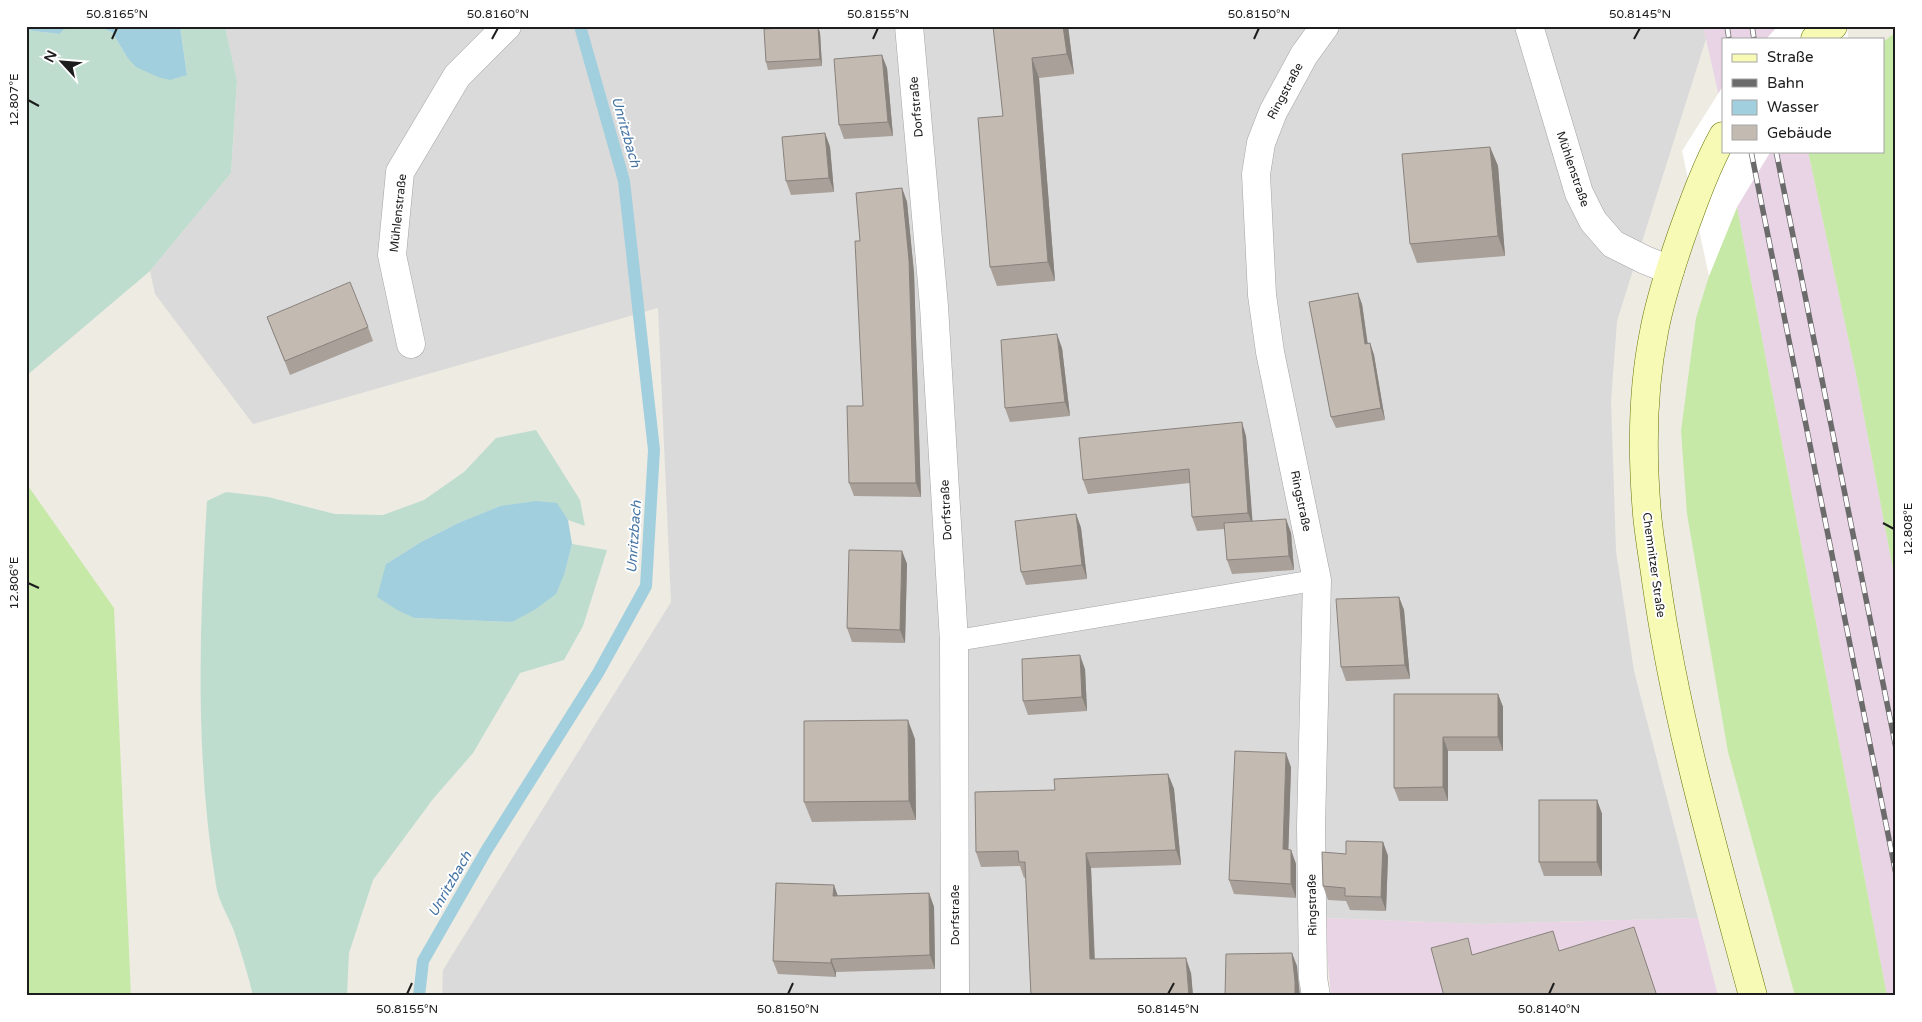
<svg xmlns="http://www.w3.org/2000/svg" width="1922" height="1022" font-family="'Varela Round',sans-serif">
	<rect width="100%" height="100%" fill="#eeebe3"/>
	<polygon fill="#dbdada" points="225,26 1703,26 1706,39 1617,321 1611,401 1616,551 1634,671 1698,918 1480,924 1324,918 1306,996 442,996 443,970 671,602 658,308 253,424 155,294 150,271 231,173 237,81"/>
	<g fill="#e8d4e4">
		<polygon points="1703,26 1774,26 1777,39 1723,39 1723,122 1718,92"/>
		<polygon points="1728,151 1808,151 1856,374 1896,585 1896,996 1887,996 1737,207"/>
		<polygon points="1324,918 1480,924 1698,918 1718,996 1331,996"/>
	</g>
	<g fill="#c7e9a7">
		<polygon points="1896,32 1896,585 1856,374 1808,151 1883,151 1883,42"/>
		<polygon points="1737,207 1887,996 1795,996 1728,752 1687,514 1681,431 1696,318 1709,276"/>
		<polygon points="26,483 114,608 131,996 26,996"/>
	</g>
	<g fill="#bfddcf">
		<polygon points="68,26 97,26 112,32 127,57 187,74 180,26 225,26 237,81 231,173 150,271 26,376 26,29 34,31 58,34"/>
		<path d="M 536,430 L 580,500 L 585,526 L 568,520 L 556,503 L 500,506 L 458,523 L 421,542 L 386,564 L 415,618 L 512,622 L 565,572 L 572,544 L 607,550 L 583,626 L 564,660 L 520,673 L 473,753 L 433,799 L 373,880 L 349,953 L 347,996 L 253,996 C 248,974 241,952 234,931 C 228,916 218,900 216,885 C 195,758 199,629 207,501 L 226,492 L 268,497 L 335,514 L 383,515 L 424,500 L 464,472 L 496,438 Z"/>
	</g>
	<g fill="#a2cfdd">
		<polygon points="26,26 68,26 59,34 34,31 26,29"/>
		<polygon points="97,26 180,26 187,75 170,80 158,77 136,67 127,57 112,32"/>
		<polygon points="536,501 557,503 568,520 572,544 565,572 556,594 536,609 512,622 415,618 399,611 377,597 386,564 421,542 458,523 500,506"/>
	</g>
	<g fill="#fff">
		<polygon points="1778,26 1847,26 1848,39 1766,39"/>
		<polygon points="1723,86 1723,151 1771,151 1737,207 1709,276 1682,151"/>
	</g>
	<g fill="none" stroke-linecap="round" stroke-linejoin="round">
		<polyline stroke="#a2cfdd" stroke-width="12" points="419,996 423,961 486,851 598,673 646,586 654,450 624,181 580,26"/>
		<defs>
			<polyline id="service" points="954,641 1317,580"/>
			<g id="minor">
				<polyline points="909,26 934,306 954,641 955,996"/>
				<polyline points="1529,26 1579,193 1593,221 1613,244 1645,260 1670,270"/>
				<polyline points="411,344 392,255 400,172 457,76 507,26"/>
				<polyline points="1316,996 1313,978 1311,826 1317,580 1270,352 1262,295 1256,174 1261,143 1273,112 1304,55 1325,26"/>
			</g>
			<g id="secondary">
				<polyline points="1815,39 1833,26"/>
				<path d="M 1723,136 C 1706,167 1694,201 1682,234 C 1671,266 1660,299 1654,332 C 1642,391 1642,455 1647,514 C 1649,536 1653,558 1656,580 C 1676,722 1716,858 1753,996"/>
			</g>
		</defs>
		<use href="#service" stroke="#a4a4a4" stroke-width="22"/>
		<use href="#minor" stroke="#a4a4a4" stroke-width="29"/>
		<use href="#secondary" stroke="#677404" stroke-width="29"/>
		<use href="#service" stroke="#fff" stroke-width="21"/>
		<use href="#minor" stroke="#fff" stroke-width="28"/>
		<use href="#secondary" stroke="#f6fab5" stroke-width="28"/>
		<defs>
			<g id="rail">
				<polyline points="1727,26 1729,39"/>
				<polyline points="1752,26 1754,39"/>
				<polyline points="1751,151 1896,874"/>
				<polyline points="1776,151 1896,748"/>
			</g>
		</defs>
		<use href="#rail" stroke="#6b6b6b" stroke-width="5.5"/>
		<use href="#rail" stroke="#fff" stroke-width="4" stroke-dasharray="11" stroke-linecap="butt"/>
	</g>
	<g fill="#a8a099">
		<polygon points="818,26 820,33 822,66 768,70 766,62"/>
		<polygon points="993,26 1068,26 1074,74 1039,78 1055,281 997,286 990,267 1003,116"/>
		<polygon points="887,68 893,136 844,139 839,125"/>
		<polygon points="825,133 830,147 834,192 791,195 786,181"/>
		<polygon points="1490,147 1498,166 1505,256 1417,263 1410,244"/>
		<polygon points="902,188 907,202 914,273 921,497 854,496 849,483 863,406 860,241"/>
		<polygon points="1362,304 1368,344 1370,343 1374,355 1385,420 1336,428 1331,417"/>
		<polygon points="267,317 368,327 373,341 290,375"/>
		<polygon points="1062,348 1070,416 1010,422 1005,408"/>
		<polygon points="1246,436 1252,521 1286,519 1291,533 1294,570 1232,574 1227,560 1225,529 1197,531 1192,517 1190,483 1088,494 1083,480"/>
		<polygon points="1076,514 1081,528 1087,579 1026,585 1021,572"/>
		<polygon points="902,551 907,564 905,643 852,642 847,628"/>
		<polygon points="1399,597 1404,610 1410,679 1346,681 1341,667"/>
		<polygon points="1085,669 1087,711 1028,715 1023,701"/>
		<polygon points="1394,694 1498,694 1503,707 1503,751 1448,751 1448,801 1399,801 1394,788"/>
		<polygon points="915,739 916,820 812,822 804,802"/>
		<polygon points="1291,767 1288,850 1291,850 1296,864 1296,898 1234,894 1229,880"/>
		<polygon points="1168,774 1174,789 1181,865 1091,868 1095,959 1191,973 1193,996 1031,996 1026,877 1024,878 1020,866 981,867 976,852 1055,790"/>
		<polygon points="1597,800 1602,814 1602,876 1544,876 1539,862"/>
		<polygon points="1383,842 1388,856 1386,911 1350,910 1346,901 1328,900 1323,886 1346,854"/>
		<polygon points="929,893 934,907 935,969 836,972 836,977 778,974 773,961 838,896"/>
	</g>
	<g fill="#88827d">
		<polygon points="818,26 820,33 822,66 820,59"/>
		<polygon points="1063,26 1068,26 1074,74 1067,54"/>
		<polygon points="882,55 887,68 893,136 888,122"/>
		<polygon points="1032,58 1039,78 1055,281 1048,262"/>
		<polygon points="825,133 830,147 834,192 829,178"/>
		<polygon points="1490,147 1498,166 1505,256 1498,236"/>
		<polygon points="902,188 907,202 914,273 921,497 916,483"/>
		<polygon points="1358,293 1362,304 1369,355 1365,344"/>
		<polygon points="1057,334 1062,348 1070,416 1065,402"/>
		<polygon points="1370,343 1374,355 1385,420 1381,408"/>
		<polygon points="1242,422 1246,436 1253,527 1248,513"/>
		<polygon points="1076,514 1081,528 1087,579 1082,565"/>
		<polygon points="1286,519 1291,533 1294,570 1289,556"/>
		<polygon points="902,551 907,564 905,643 900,630"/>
		<polygon points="1399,597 1404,610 1410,679 1405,665"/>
		<polygon points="1080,655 1085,669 1087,711 1082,697"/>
		<polygon points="1498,694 1503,707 1503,751 1498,737"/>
		<polygon points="908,720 915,739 916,820 909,801"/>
		<polygon points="1443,737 1448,751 1448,801 1443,787"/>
		<polygon points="1286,753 1291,767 1288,863 1283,849"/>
		<polygon points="1168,774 1174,789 1181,865 1176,850"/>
		<polygon points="1597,800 1602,814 1602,876 1597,862"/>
		<polygon points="1383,842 1388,856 1386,911 1381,897"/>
		<polygon points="1291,850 1296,864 1296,898 1291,884"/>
		<polygon points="1086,853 1091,868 1095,974 1090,959"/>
		<polygon points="834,885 839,899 833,896"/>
		<polygon points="929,893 934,907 935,969 930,955"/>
		<polygon points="1292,953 1297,966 1300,996 1295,996"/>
		<polygon points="1186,958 1191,973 1193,996 1189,996"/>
		<polygon points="831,959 836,972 836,977 831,963"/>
	</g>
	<g fill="#c3bab2" stroke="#88827d">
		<polygon points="818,26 820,59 766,62 764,29"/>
		<polygon points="993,26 1063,26 1067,54 1032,58 1048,262 990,267 978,118 1003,116"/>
		<polygon points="882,55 888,122 839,125 834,59"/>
		<polygon points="825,133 829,178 786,181 782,137"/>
		<polygon points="1490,147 1498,236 1410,244 1402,154"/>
		<polygon points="902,188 909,260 916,483 849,483 847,406 863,406 855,241 860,241 856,193"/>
		<polygon points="350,282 368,327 285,361 267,317"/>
		<polygon points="1358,293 1365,344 1370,343 1381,408 1331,417 1309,302"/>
		<polygon points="1057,334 1065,402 1005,408 1001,340"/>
		<polygon points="1242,422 1248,513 1192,517 1189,469 1083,480 1079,438"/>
		<polygon points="1076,514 1082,565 1021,572 1015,521"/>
		<polygon points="1286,519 1289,556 1227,560 1224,523"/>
		<polygon points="849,550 902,551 900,630 847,628"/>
		<polygon points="1399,597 1405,665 1341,667 1336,599"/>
		<polygon points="1080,655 1082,697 1023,701 1022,659"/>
		<polygon points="1394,694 1498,694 1498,737 1443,737 1443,787 1394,788"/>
		<polygon points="908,720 909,801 804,802 804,721"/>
		<polygon points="1235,751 1286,753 1283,849 1291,850 1291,884 1229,880"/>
		<polygon points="1168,774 1176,850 1086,853 1090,959 1186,958 1189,996 1031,996 1025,862 1019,862 1018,851 976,852 975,792 1055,790 1054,779"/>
		<rect x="1539" y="800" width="58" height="62"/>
		<polygon points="1346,841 1383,842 1381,897 1345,896 1345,888 1323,886 1322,852 1346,854"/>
		<polygon points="776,883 834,885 833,896 929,893 930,955 831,959 831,963 773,961"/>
		<polygon points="1634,927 1657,996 1444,996 1431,948 1468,938 1472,955 1553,931 1559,951"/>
		<polygon points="1292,953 1295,981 1295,996 1225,996 1226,954"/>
	</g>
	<path fill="none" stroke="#1d1d1d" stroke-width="2" d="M 112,39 L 117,28M 492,39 L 498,28M 873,39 L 878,28M 1254,39 L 1259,28M 1634,39 L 1640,28M 28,100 L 39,106M 1883,523 L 1894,529M 28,583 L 39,588M 407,994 L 412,983M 788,994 L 793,983M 1168,994 L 1174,983M 1549,994 L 1554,983"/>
	<g text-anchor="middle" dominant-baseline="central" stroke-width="4" stroke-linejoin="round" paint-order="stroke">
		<g font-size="12" fill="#1d1d1d" stroke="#fff">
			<text transform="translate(1285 91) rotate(-62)">Ringstraße</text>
			<text transform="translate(916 107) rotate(-95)">Dorfstraße</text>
			<text transform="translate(1573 169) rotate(71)">Mühlenstraße</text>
			<text transform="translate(398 213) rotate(-84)">Mühlenstraße</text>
			<text transform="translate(1301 501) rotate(78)">Ringstraße</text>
			<text transform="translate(946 510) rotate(-93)">Dorfstraße</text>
			<text transform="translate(1654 565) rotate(82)">Chemnitzer Straße</text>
			<text transform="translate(1312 905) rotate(-91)">Ringstraße</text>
			<text transform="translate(955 915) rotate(-90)">Dorfstraße</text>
		</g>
		<g font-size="14" font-style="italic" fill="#4675a5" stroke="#fff">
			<text transform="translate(626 132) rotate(74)">Unritzbach</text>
			<text transform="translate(634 537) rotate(-86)">Unritzbach</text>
			<text transform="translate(450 884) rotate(-60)">Unritzbach</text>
		</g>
	</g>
	<rect width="1922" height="1022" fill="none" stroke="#ffffff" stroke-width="55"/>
	<rect x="1722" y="38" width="162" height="115" fill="#ffffff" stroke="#a5a5a5"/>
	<rect x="1732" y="54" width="25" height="8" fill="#f6fab5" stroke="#a5a5a5"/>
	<text x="1767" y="62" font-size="15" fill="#1d1d1d">Straße</text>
	<rect x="1732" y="79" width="25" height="8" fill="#6b6b6b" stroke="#a5a5a5"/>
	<text x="1767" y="88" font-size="15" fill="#1d1d1d">Bahn</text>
	<rect x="1732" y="100" width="25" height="15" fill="#a2cfdd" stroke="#a5a5a5"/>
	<text x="1767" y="112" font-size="15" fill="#1d1d1d">Wasser</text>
	<rect x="1732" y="125" width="25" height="15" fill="#c3bab2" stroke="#a5a5a5"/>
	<text x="1767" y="138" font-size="15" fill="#1d1d1d">Gebäude</text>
	<g transform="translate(62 62) rotate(296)" stroke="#ffffff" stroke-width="4" paint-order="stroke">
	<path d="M0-4L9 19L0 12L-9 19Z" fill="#1d1d1d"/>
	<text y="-8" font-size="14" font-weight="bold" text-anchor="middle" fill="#1d1d1d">N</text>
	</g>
	<rect x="28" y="28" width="1866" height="966" fill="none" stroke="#1d1d1d" stroke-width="2"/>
	<g font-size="12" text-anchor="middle" fill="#1d1d1d">
		<text x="117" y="18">50.8165°N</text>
		<text x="498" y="18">50.8160°N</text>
		<text x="878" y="18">50.8155°N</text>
		<text x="1259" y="18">50.8150°N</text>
		<text x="1640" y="18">50.8145°N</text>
		<text transform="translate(14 100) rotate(-90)" y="4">12.807°E</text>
		<text transform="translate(1908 529) rotate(-90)" y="4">12.808°E</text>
		<text transform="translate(14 583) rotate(-90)" y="4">12.806°E</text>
		<text x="407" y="1013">50.8155°N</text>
		<text x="788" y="1013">50.8150°N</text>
		<text x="1168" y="1013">50.8145°N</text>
		<text x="1549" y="1013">50.8140°N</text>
	</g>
</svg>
